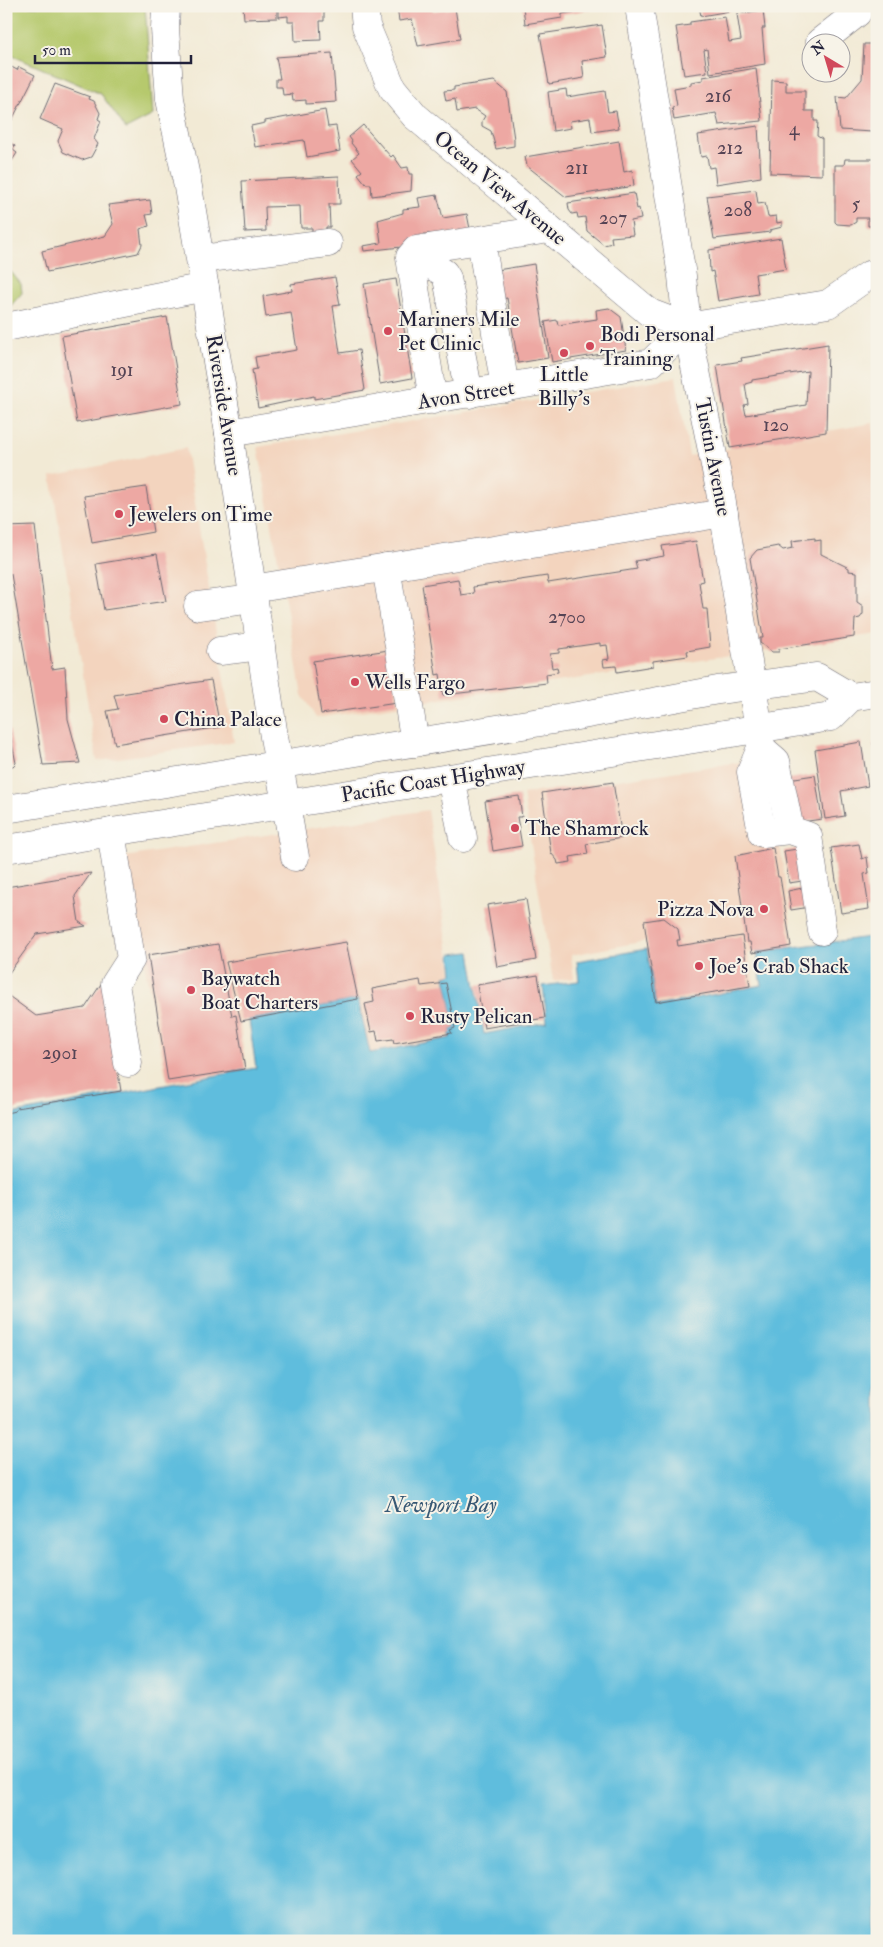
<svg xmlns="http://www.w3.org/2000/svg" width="883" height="1947" font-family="'IM FELL Double Pica',serif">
	<rect width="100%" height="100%" fill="#f7f3e8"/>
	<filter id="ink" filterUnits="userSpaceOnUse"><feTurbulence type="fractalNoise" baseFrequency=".02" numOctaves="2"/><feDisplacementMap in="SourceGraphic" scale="10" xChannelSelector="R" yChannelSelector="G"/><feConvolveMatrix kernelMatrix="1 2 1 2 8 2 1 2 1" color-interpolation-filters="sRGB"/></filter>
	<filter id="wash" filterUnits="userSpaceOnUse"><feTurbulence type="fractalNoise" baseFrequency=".0096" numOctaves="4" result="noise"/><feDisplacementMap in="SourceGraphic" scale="20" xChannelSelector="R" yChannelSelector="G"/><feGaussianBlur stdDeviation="1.12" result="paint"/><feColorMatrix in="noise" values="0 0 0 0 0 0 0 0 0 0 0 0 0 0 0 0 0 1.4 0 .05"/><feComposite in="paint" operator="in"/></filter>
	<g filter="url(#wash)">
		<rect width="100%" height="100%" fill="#f2ead5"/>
		<g fill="#f3d4be">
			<polygon points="676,377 689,456 873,423 877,471 877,634 316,718 302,695 258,447"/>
			<polygon points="186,448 234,742 97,761 51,476"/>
			<polygon points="768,758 794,946 748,953 754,986 656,1005 646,941 571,955 574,978 553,981 523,794"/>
			<polygon points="428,810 452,974 444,976 455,1027 450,1029 450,1037 370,1052 358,999 240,1021 246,1069 167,1083 124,857"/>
		</g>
		<g fill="#b6c96d" stroke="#6c7654">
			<polygon points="6,6 145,6 153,115 126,129 101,94 6,53"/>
			<polygon points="6,266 21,284 22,293 6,311"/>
		</g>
		<polygon fill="#5ebddd" stroke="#40708c" points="877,936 877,1941 6,1941 6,1115 256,1068 249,1020 358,999 370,1053 450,1038 450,1030 455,1028 445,976 453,974 451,954 470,952 484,1034 547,1022 543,986 579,981 577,961 647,949 656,1006 762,985 757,952"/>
		<g id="blocks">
			<g fill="#eda8a3" fill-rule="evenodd">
				<polygon points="243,6 277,6 277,18 244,19"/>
				<polygon points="279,6 324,6 324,21 320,21 321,40 295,41 294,22 288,22 288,16 279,17"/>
				<polygon points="397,6 432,6 433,11 455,8 460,39 418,46 412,19 399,21"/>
				<polygon points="523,6 604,6 604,7 562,14 562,18 525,24"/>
				<polygon points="699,6 730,6 730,11 701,16"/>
				<polygon points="763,10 765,28 762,28 765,64 710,73 707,49 704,50 707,72 684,75 676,27 690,25 690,22 725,17 729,42 741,40 737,14"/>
				<polygon points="602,25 607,57 582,61 584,78 549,84 540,34"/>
				<polygon points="864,44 877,44 877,129 872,129 872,132 840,130 837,97 846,98 862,79"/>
				<polygon points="332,53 336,102 306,104 306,100 293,101 292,94 283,95 282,87 276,87 276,79 280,79 276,57"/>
				<polygon points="6,64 17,70 19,67 35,75 12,120 6,117"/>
				<polygon points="756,68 762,121 719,125 716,113 674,120 672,107 677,106 674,88 691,85 691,82 703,80 703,77"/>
				<polygon points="772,80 786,81 786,91 805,91 805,111 814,111 814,121 818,121 817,136 822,139 822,175 770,173"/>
				<polygon points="494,81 507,92 514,139 514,146 496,149 491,131 482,126 482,121 485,116 475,109 457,112 455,99 446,101 444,91 454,90 454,87"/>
				<polygon points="55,84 90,97 89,99 94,101 100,113 98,119 101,121 94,139 98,144 91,157 82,160 63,152 58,141 63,129 40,119"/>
				<polygon points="566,89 567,97 605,91 608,112 616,111 619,128 592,132 590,118 570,121 571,128 553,131 548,92"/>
				<polygon points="325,110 328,127 336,126 340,151 307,157 304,140 255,147 251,126 265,123 265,121"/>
				<polygon points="363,125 391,157 393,155 402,168 408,167 409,174 412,174 411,191 372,196 371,184 366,184 358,174 362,171 352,159 359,153 351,143 352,141 349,137"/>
				<polygon points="758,126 761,177 716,184 714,167 709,168 707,156 701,157 698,135"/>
				<polygon points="6,140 15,146 13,150 17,153 6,170"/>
				<polygon points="619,141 624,172 632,170 634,186 566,197 527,166 525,157"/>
				<polygon points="845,159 877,159 877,226 868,226 868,218 856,218 856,222 851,225 837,224 835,222 835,165 844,165"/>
				<polygon points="339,176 340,204 329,204 330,227 326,227 326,233 312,234 312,228 301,228 300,206 265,207 266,231 245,232 242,181"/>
				<polygon points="756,190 758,204 765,203 768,217 776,216 777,223 782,222 782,227 770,230 770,232 714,239 707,196"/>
				<polygon points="634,193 637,209 639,208 641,219 631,221 633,235 611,237 612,243 604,245 587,231 585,217 578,218 577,213 572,214 569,210 568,203"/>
				<polygon points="437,195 443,218 467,214 471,234 424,234 425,238 420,245 364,251 363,246 381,243 378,220 403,213 403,209 420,207 418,198"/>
				<polygon points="150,200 152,214 146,215 149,226 140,229 142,245 138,253 47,272 42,251 105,236 113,224 108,205"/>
				<polygon points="781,238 786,269 755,274 758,294 718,301 713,271 710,272 709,250"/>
				<polygon points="534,264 548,358 518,363 507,298 495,300 491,271"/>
				<polygon points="335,277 340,305 333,306 340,353 359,350 365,390 314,399 314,396 258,408 252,370 257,369 255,357 297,350 291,313 266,317 263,296 292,291 291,284"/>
				<polygon points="396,279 412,378 380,384 364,284"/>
				<polygon points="609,308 621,317 626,350 552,362 545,322 557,320 558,325 597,319 596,310"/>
				<polygon points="167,317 182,404 77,423 62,336"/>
				<path d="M 828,344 L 826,432 L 730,448 L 717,365 L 742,361 L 741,358 ZM 808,371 L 806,405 L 746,415 L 744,405 L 748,404 L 745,384 L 752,382 L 752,380 Z"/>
				<polygon points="146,487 153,532 92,543 84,496"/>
				<polygon points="35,526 52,669 65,667 68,719 80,763 43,765 11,574 6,575 6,527"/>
				<polygon points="815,538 815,541 821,540 821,554 849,568 849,571 857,572 857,602 863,606 863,614 860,618 855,619 854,637 779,649 779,652 772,652 760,643 760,638 763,638 750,558 757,550 778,546 783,550 793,548 792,541"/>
				<polygon points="696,541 703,581 699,582 703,609 707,609 710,647 687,651 688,656 653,661 653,666 617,672 616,666 604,667 603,660 609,659 607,645 600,646 600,643 559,649 559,653 550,654 552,668 557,667 558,672 546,674 547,683 443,695 440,674 436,675 422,585 458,579 461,595 474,593 473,587 547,576 548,583 637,569 635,561 664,556 662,546"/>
				<polygon points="157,554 166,601 104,610 96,564"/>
				<polygon points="389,650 397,703 321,714 313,661"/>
				<polygon points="211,680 220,727 115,744 107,711 118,709 114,695"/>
				<polygon points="6,715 16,763 13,766 6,767"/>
				<polygon points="861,742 868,786 841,791 845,816 825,819 815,750"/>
				<polygon points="873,743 877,743 877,760 876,760"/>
				<polygon points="815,775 822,819 795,823 788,779"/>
				<polygon points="613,782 622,838 586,844 588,854 570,857 571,862 558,864 557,860 551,853 542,793"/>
				<polygon points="519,796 522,817 517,817 522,846 493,851 485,801"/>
				<polygon points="859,844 862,859 867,857 869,873 864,874 869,909 841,913 831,848"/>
				<polygon points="773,848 778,877 780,877 791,946 752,953 750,942 747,942 735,856"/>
				<polygon points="804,848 809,880 789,883 784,851"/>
				<polygon points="91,873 75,896 79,922 86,926 37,934 6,977 6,887"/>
				<polygon points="807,887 810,907 791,910 788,891"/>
				<polygon points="526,899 536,960 497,967 487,905"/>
				<polygon points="664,918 678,929 680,940 677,940 678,946 742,936 750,986 656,1002 644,921"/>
				<polygon points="346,942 358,999 241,1021 226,962"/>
				<polygon points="218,944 232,1016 236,1015 245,1069 168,1081 148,955"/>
				<polygon points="538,975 545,1018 484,1028 477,985"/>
				<polygon points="420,980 421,986 446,983 455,1028 450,1030 452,1033 394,1043 393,1039 378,1041 376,1031 371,1032 365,1004 374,1002 372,989"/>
				<polygon points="103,981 121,1091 17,1108 15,1111 6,1113 6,994 36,1016 85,1008"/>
			</g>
		</g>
	</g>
	<g filter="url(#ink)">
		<use href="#blocks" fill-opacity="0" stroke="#6b6871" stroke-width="1"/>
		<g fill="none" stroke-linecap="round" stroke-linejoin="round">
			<defs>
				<g id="minor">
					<polyline points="364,6 366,26 392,88 415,116 650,313 687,327 828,304 869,275 877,274"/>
					<polyline points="639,6 682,276 687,327 719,485 759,729 761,748 751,772 762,833 790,830 808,836 822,931"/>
					<polyline points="820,42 857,13 861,6"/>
					<polyline points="481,240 505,388"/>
					<polyline points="431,248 433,266 444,273 447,278 469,394"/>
					<polyline points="201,259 328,243"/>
					<polyline points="6,327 205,287"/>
					<polyline points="433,400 410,257 416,250 549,229"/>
					<polyline points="229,433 651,363 687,327"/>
					<polyline points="386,567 415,743"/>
					<polyline points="252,589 724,513"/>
					<polyline points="198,606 253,599"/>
					<polyline points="220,651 261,646"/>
					<polyline points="761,748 776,761 790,830"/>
					<polyline points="451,778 463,838"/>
					<polyline points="286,804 295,857"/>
					<polyline points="111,832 131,959 115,984 128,1063"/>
				</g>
				<polyline id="major" points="166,6 165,29 170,99 188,187 229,433 274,737 286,804"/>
				<g id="highway">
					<polyline points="6,809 577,716 718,690 817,677 851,697"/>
					<polyline points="6,849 831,717 851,697 877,693"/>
				</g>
			</defs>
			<use href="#minor" stroke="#6b6871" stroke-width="29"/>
			<use href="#major" stroke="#6b6871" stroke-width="29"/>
			<use href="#highway" stroke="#6b6871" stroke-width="29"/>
			<use href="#minor" stroke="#fff" stroke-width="28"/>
			<use href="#major" stroke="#fff" stroke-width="28"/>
			<use href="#highway" stroke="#fff" stroke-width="28"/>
		</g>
	</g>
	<g fill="#d1495b" stroke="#f7f3e8" stroke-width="2">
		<circle cx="388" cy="331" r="5"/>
		<circle cx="590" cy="346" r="5"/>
		<circle cx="564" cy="353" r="5"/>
		<circle cx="119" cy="514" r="5"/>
		<circle cx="355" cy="682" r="5"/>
		<circle cx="164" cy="719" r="5"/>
		<circle cx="515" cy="828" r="5"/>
		<circle cx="764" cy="909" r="5"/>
		<circle cx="699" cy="966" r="5"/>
		<circle cx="191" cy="990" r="5"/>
		<circle cx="410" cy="1016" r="5"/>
	</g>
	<g text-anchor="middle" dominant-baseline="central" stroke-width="4" stroke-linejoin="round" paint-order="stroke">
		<g font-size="19" fill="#545">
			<text x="718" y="96">216</text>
			<text x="794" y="129">4</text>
			<text x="730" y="148">212</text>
			<text x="577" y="168">211</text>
			<text x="856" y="204">5</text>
			<text x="738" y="210">208</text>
			<text x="613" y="218">207</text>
			<text x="122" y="370">191</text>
			<text x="776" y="425">120</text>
			<text x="567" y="617">2700</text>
			<text x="60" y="1053">2901</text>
		</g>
		<g font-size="21" fill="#22223b" stroke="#f7f3e8">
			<text transform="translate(500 188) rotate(40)">Ocean View Avenue</text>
			<text transform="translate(466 395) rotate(-9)">Avon Street</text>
			<text transform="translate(224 405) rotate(81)">Riverside Avenue</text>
			<text transform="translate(713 457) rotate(79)">Tustin Avenue</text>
			<text transform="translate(433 781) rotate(-9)">Pacific Coast Highway</text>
		</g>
		<g font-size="21" fill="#22223b" stroke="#f7f3e8" text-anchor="start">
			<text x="398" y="319">Mariners Mile<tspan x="398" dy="24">Pet Clinic</tspan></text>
			<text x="600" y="334">Bodi Personal<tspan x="600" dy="24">Training</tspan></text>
			<text x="564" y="374" text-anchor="middle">Little<tspan x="564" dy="24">Billy's</tspan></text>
			<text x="129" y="514">Jewelers on Time</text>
			<text x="365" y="682">Wells Fargo</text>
			<text x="174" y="719">China Palace</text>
			<text x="525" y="828">The Shamrock</text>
			<text x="754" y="909" text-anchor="end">Pizza Nova</text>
			<text x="709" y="966">Joe's Crab Shack</text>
			<text x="201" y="978">Baywatch<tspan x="201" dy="24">Boat Charters</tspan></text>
			<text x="420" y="1016">Rusty Pelican</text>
		</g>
		<g font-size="22" font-style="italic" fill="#375874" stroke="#f7f3e8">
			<text x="441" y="1505">Newport Bay</text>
		</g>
	</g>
	<rect width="883" height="1947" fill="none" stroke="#f7f3e8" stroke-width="25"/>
	<g transform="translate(826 58) rotate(322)"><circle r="24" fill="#f7f3e8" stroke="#a29fa3"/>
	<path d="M0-4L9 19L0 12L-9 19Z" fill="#d1495b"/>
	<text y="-8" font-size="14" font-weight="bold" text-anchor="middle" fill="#22223b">N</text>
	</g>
	<path d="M35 55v8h156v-8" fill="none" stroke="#22223b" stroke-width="2.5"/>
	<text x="42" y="55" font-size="15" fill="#22223b" stroke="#f7f3e8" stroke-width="4" paint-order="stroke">50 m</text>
</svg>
